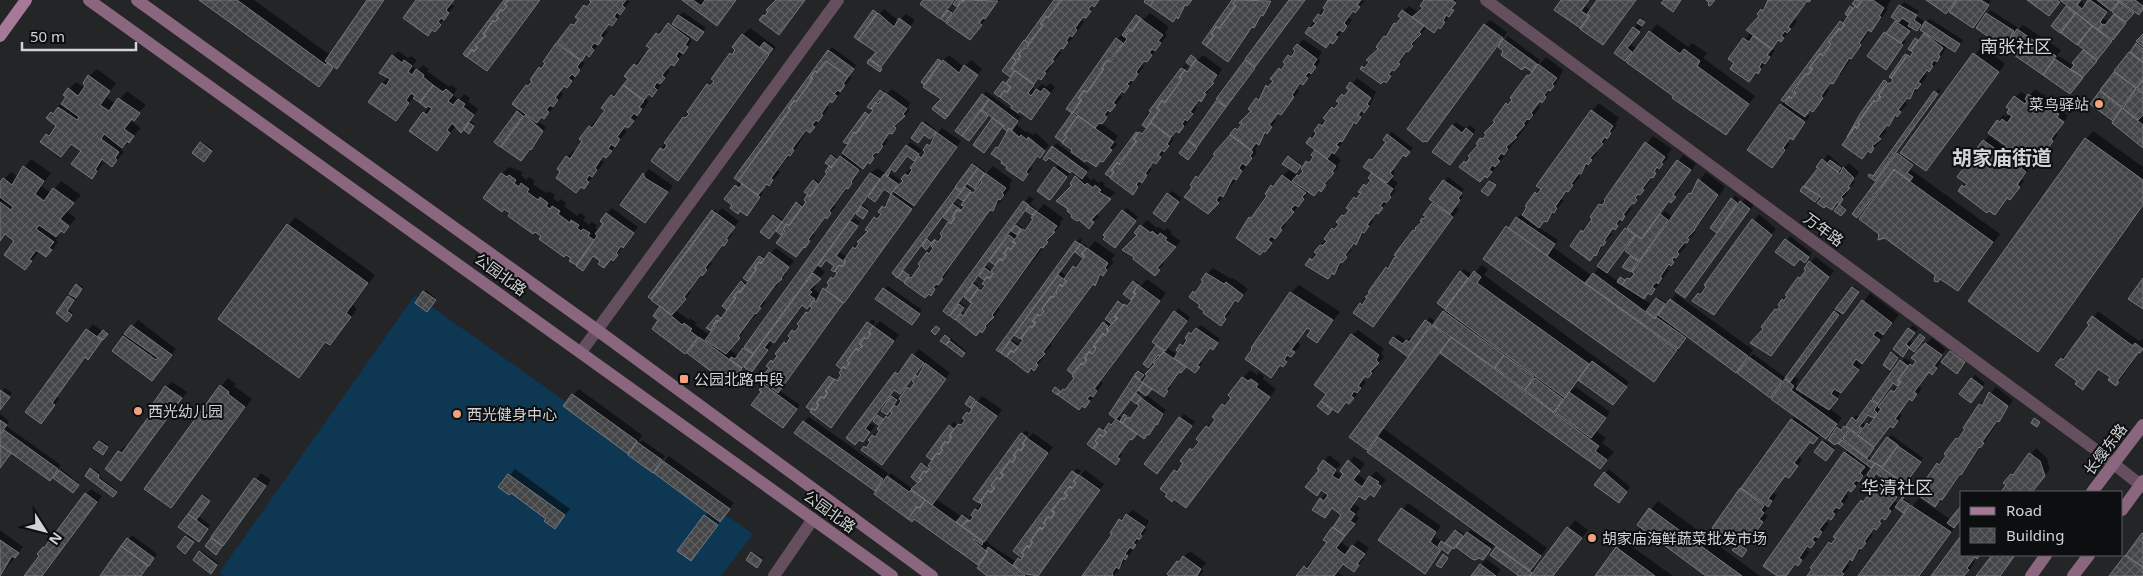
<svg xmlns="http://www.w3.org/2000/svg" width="2143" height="576" font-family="'Noto Sans','Noto Sans SC',sans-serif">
	<defs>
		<pattern id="building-cross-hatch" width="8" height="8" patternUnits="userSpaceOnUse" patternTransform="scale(1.25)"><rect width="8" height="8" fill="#434547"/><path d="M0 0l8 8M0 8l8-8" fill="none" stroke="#5d5f61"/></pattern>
	</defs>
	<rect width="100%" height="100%" fill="#232527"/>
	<polygon fill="#0d3752" points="415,295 753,534 721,576 224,576 219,573"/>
	<g fill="#0007" fill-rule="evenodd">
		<polygon points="201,0 254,0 330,55 368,0 385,0 342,62 337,67 335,66 319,86"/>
		<polygon points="418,0 454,0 451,4 454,6 435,30"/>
		<polygon points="505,0 541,0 486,70 469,56 474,50 472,49 466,55"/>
		<polygon points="591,0 630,1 617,19 612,24 610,23 605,30 608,32 595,49 589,55 587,53 581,61 585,63 572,81 567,86 564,85 560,91 563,94 550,112 538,119 538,122 546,127 535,145 521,159 496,142 520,109 527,86"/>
		<polygon points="684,0 737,0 717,24"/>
		<polygon points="925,0 961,0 956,5 953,2 948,8 952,11 947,19 948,11 940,17"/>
		<polygon points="965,0 1000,0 970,39 963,2"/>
		<path d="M 1056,0 L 1099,0 L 1081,20 L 1084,22 L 1071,40 L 1059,52 L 1061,53 L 1051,64 L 1052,65 L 1048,71 L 1041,79 L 1039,78 L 1032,87 L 1036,90 L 1042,84 L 1046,87 L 1050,83 L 1055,87 L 1037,112 L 1031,118 L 1020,110 L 1016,113 L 1021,117 L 1015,124 L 1026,132 L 1027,131 L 1033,135 L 1035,132 L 1049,145 L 1039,157 L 1038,155 L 1030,166 L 1033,168 L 1023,179 L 1004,160 L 997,148 L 1011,128 L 1009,126 L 1007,129 L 1003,126 L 975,144 L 994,118 L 989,114 L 969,140 L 957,131 L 986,91 L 1011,110 L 1014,106 L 1005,92 L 1007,90 L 1003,82 L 1005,81 L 1008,83 L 1017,71 L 1015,69 L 1010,75 L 1004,70 ZM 1025,46 L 1021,54 L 1018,52 ZM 1020,54 L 1023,56 L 1014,68 L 1011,66 Z"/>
		<polygon points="1156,0 1190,0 1178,17"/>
		<polygon points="1234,0 1273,0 1233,55 1212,39 1206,44 1203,42 1219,26"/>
		<polygon points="1290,0 1305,0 1189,157 1190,140"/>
		<polygon points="1330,0 1365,1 1349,17 1352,20 1348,25 1333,42 1331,41 1326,47 1306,32"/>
		<polygon points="1426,0 1457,0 1454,4 1456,6 1445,16 1448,18 1444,24 1427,26 1413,45 1407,50 1402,57 1404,58 1386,81 1362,69 1401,17 1403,11 1409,6 1418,12 1424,7"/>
		<polygon points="1563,0 1589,0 1584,6 1591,11 1599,0 1636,0 1587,20 1580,27"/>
		<polygon points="1769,0 1808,0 1794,19 1797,21 1788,33 1776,43 1772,49 1775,51 1758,72 1730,59 1751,32 1761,15 1759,14"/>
		<polygon points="1856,0 1891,0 1886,8 1888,9 1878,23 1870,30 1840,75 1832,82 1827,88 1829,90 1820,103 1807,114 1810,116 1798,132 1791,137 1787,142 1790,144 1772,166 1781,105 1841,22 1844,19 1846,20 1857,5 1854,3"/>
		<polygon points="1928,0 1989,0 1991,1 1973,27 1953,5 1946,12"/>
		<polygon points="2029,0 2080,0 2086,6 2090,0 2120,0 2102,17 2109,22 2116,13 2114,11 2122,0 2143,0 2143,9 2135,11 2074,89 2048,69 2043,74 2010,40 2004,46 1987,14 1990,10 2017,27 2017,31 2023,25 2061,50 2054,60 2059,56 2074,66 2074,63 2085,49 2053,26 2068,5 2061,0 2049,15"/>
		<polygon points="1904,2 1919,11 1916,16 1926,22 1930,19 1963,40 1955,51 1947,46 1937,63 1925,74 1927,76 1917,90 1905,102 1907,104 1904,108 1888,124 1885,129 1887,131 1879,139 1881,140 1878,144 1862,158 1844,145 1856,128 1882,105 1875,97 1885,81 1888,80 1878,93 1881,95 1893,79 1926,32 1913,26 1904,40 1906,41 1890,64 1869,56 1885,33 1888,29 1890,30 1898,20 1893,17"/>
		<polygon points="884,9 899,21 906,14 915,20 879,70 869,62 878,52 879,14"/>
		<polygon points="683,12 706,28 697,40 691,36 689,38 692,41 683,52 684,53 674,64 672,63 667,69 670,71 660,83 662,84 652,95 650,94 646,99 649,101 636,119 623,129 627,131 613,149 606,157 604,156 601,160 604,162 584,188 567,157 574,150 577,151 590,127 597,119 599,121 607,110 612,96 625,85 629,79 626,76 640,59 643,60 652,48 657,34 663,28 665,30"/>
		<path d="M 1150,13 L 1169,27 L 1165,33 L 1167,35 L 1154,53 L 1146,60 L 1142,65 L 1144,66 L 1131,84 L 1123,90 L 1120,95 L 1122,97 L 1101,123 L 1118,136 L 1114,142 L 1117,144 L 1108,155 L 1096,165 L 1074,150 L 1067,135 L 1062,141 L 1056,136 L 1080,105 L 1079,104 L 1071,112 L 1067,109 L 1117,39 L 1121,35 L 1125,38 L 1132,30 L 1129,27 L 1138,14 L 1141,17 L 1137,23 L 1139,24 ZM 1078,114 L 1080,116 L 1067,135 L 1064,133 Z"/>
		<polygon points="1642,18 1645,20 1640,26 1642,27 1630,44 1637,49 1657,24 1688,47 1692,43 1707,53 1703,58 1755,96 1726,133 1675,96 1634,49 1629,56 1615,53"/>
		<polygon points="1490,20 1507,32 1502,40 1503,41 1508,36 1540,60 1537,67 1546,57 1563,70 1557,82 1538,105 1540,107 1495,169 1480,181 1465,162 1532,71 1498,45 1426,141 1485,25"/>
		<polygon points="750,28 776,47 685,172 677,179 652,161 736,49 743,35"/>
		<polygon points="2143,35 2143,146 2092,104"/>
		<polygon points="1303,39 1322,52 1318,58 1321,61 1308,78 1297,89 1299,91 1286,108 1281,113 1279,112 1274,119 1276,121 1257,145 1255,150 1257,152 1213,210 1192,185 1217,155 1215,153 1220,146 1227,141 1253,111 1250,109"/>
		<polygon points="1982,46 2005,64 1933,162 1926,170 1915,162 1910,169 2000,234 1958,290 1937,274 1895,171 1898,154 1903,151"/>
		<polygon points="832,47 856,65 849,76 852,77 839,94 831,101 827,106 829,107 817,124 810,132 807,130 797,147 778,170 780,172 776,177 761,191 763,193 750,211 734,205 726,199 741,181 744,173 791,104 793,105 796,100 809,77 818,71 815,69"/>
		<polygon points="398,51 408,58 411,56 417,60 412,66 418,70 423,65 429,69 427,71 449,87 452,85 457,89 453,95 459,100 464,94 470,98 468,101 478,109 470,121 475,124 469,132 456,126 437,149 424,113 431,106 426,106 414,97 396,120 382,83 389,77 393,56"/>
		<polygon points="949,55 964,67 971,60 982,69 953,109 943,98 943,60"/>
		<path d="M 1203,55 L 1222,69 L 1206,94 L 1195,106 L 1197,108 L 1185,126 L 1179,131 L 1177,130 L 1171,137 L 1174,139 L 1161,156 L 1156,162 L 1154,161 L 1149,168 L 1152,169 L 1133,193 L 1116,171 L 1114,170 L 1109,175 L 1111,168 L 1114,169 L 1119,162 L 1134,137 L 1136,139 L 1154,121 L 1152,120 L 1146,126 L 1153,112 L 1151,111 L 1182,68 L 1186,65 L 1187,66 L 1182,73 L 1183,74 ZM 1137,139 L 1139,141 L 1125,159 L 1123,158 Z"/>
		<polygon points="97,69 116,83 106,97 116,104 127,91 146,105 131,121 141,128 129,141 125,143 121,150 124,152 119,158 112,166 104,159 101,162 104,163 92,177 82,151 72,143 61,156 47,135 58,126 48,118 59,105 63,104 68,97 69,89 76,82 85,88 89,76"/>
		<polygon points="1357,78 1376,92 1370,105 1355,122 1342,140 1344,141 1333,154 1341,160 1337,166 1339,167 1328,177 1330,179 1321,190 1309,190 1299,206 1284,222 1286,224 1265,251 1250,218 1256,213 1269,196 1267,194 1272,186 1289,170 1297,176 1304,169 1317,149 1310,138"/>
		<polygon points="892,89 911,103 907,108 910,110 885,138 888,140 884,146 862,167 855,176 857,177 834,205 836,207 826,216 813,234 815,235 801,250 787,231 784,229 781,233 775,229 774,216 775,214 784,221 799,202 805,206 808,202 806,200 810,195 806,192 815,179 819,182 813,190 815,192 828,173 827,171 831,166 832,156 833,155 837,158 834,162 837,162 853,140 851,139 866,113 869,113 859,127 861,128 875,110 873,108 881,91 882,90 885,92 881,96 883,98"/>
		<polygon points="1939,89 1941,90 1875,180 1935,92"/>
		<polygon points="2035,89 2043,95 2044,94 2046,95 2045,97 2063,108 2062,111 2068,116 2056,133 2058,135 2049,146 2044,152 2042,151 2032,163 2027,160 2026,162 2031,166 2022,179 2024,181 2016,193 2010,198 2008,197 1995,214 1963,186 1967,183 1966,167 1977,158 1984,141 1989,136 2006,148 2008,146 1998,121 2003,115 2006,117 2010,113 2015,97 2021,92 2028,97"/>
		<path d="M 1599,103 L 1619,118 L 1615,124 L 1617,125 L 1597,151 L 1598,152 L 1588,165 L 1578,176 L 1580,177 L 1575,183 L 1561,199 L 1564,200 L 1554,213 L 1538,227 L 1558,240 L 1553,247 L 1592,276 L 1683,155 L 1696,164 L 1678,189 L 1680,190 L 1671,201 L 1670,200 L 1659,215 L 1660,216 L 1665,211 L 1673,217 L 1706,172 L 1725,187 L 1701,222 L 1694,230 L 1696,231 L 1694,234 L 1684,244 L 1686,246 L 1667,269 L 1669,270 L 1658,286 L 1642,298 L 1652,305 L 1658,297 L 1665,302 L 1659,311 L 1661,313 L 1676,294 L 1753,350 L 1748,357 L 1749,358 L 1753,354 L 1785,377 L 1774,393 L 1743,364 L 1736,371 L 1688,336 L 1662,373 L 1654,380 L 1507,227 L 1520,215 L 1523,216 L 1536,193 L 1592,111 ZM 1624,249 L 1632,255 L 1624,266 L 1632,269 L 1639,259 L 1646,254 L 1624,285 L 1621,283 L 1625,279 L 1623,277 L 1619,282 L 1606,273 Z"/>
		<polygon points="925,121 936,130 931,136 924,134 913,137"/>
		<polygon points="1456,122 1466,129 1470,125 1476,130 1450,164 1453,126"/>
		<path d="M 942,128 L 961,141 L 779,390 L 800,405 L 783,427 L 753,405 L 767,383 L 759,378 L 779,355 L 777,354 L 812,307 L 809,305 L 807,307 L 803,304 L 779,336 L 774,342 L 771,339 L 769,342 L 772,344 L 757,365 L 751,371 L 744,366 L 729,384 L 653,329 L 660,320 L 655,316 L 662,306 L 653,300 L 667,281 L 665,280 L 650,297 L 713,211 L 718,209 L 714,214 L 715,215 L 722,208 L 739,221 L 731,233 L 733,234 L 723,244 L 710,262 L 712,264 L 702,273 L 689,291 L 691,292 L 675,310 L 689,320 L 690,318 L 697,323 L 695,325 L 710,335 L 718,325 L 714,325 L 711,330 L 708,327 L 720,315 L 724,317 L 738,298 L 736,297 L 727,308 L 724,306 L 743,281 L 748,284 L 759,269 L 757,267 L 761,262 L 759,260 L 755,266 L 757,267 L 747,279 L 745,278 L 762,256 L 766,258 L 776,248 L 794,261 L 785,272 L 787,273 L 764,301 L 766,302 L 743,330 L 744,331 L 729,349 L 738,356 L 871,173 L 877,168 L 886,174 L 910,142 L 922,150 L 914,160 L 907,155 L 899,167 L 895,170 L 893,169 L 890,173 L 900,180 L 896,189 L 904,180 L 902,179 ZM 885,188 L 891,192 L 893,190 L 895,192 L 847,257 L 839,252 L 860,222 L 855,218 L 849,222 L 856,212 L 862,217 L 864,216 L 868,209 L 862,204 L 868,196 L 874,201 ZM 827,259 L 836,266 L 834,270 L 840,263 L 843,266 L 821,295 L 814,289 L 816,286 L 814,284 L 825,272 L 817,266 L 818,264 L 821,266 ZM 738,289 L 740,291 L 734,297 L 733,296 ZM 753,352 L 755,354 L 748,364 L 745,362 Z"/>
		<polygon points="2093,131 2143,167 2143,206 2045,343 2038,350 1969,301 2086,139"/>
		<polygon points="1392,132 1413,148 1409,152 1404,154 1392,169 1395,172 1391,178 1398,183 1393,189 1396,190 1383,207 1377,212 1372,219 1374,220 1365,232 1350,249 1352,250 1341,261 1343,262 1339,268 1328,278 1311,259 1371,179 1374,173 1370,160 1374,156 1376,157 1388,141 1388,135"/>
		<polygon points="1653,136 1672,149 1667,155 1669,157 1652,176 1649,181 1650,182 1633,202 1630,207 1632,208 1622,221 1614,228 1611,233 1613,234 1604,242 1606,243 1590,259 1582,231 1594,218 1592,217 1600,204"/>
		<polygon points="202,142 213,149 205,159 201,143"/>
		<polygon points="1057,143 1090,168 1084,174 1091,181 1093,178 1099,183 1101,181 1105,183 1104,186 1115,192 1096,214 1099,216 1089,227 1074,185 1079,175 1072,170 1051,198 1055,168 1059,164 1053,147"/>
		<polygon points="1828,154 1844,168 1849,163 1859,172 1853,181 1855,182 1846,191 1848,193 1845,196 1831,208 1824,197 1802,191"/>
		<polygon points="1290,156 1301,164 1295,172 1284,163"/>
		<polygon points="31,159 51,173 41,186 51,193 61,181 81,195 66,211 76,218 64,232 61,230 59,233 60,234 56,240 58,242 54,248 46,256 37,249 36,252 38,253 25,269 16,241 6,233 0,241 0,184 11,172 18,177"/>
		<path d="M 974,163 L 985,171 L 982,178 L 993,166 L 1012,180 L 1009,185 L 1011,187 L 1000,202 L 992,209 L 947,270 L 949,271 L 931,294 L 910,277 L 922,266 L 920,264 L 951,221 L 943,215 L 956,189 ZM 980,179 L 984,181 L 980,186 L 978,184 ZM 967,182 L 976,188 L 954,215 L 959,206 L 955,203 L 950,206 L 957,196 L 964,198 L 971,189 L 965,184 Z"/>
		<polygon points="509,167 523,172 521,175 526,180 529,177 535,181 533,184 546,193 549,191 555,195 553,198 558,202 561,199 566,203 564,206 577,216 580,213 586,217 583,220 589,225 592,222 597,225 595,228 599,231 604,223 607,214 612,208 638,227 613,259 611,258 602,261 594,255 583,269 580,259 573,258 512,213 502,174"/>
		<polygon points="649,169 673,186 645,222 622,204"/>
		<polygon points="1448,177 1464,189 1460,194 1463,196 1455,207 1459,209 1380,318 1373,326 1361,304 1426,216 1425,215 1434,202 1431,199"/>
		<polygon points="1172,191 1182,198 1168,217 1168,194"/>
		<polygon points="1735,195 1740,199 1729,214 1731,216 1746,197 1755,203 1685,296 1724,226 1716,231"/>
		<path d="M 1029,196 L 1034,199 L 1030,204 L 1036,209 L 1032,214 L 1026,209 L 1016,223 L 1022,227 L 1016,234 L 1019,236 L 1032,223 L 1037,212 L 1044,204 L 1063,218 L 1060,223 L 1061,224 L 998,307 L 1000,309 L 989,324 L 976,334 L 961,315 L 970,308 L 990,274 L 984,278 L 980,274 L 974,282 L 979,286 L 969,299 L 964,296 L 960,302 L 965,306 L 956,317 L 954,310 L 949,314 L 945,311 ZM 1002,257 L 1003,258 L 993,272 L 986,266 L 990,260 L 995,264 Z"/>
		<polygon points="1841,204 1846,208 1841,215 1835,211"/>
		<polygon points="1127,208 1138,217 1118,243 1123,211"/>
		<polygon points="1759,214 1776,229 1714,313 1699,294 1704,288 1706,289 1708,287 1706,285"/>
		<polygon points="295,217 375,275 353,305 357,309 337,336 330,344 326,342 299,376 219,318"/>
		<polygon points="1147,220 1157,228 1159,227 1164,231 1167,228 1172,232 1170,234 1181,241 1162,262 1164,264 1155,274 1138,235 1136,233"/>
		<polygon points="1790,236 1812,253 1808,258 1800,258 1777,252"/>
		<path d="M 1080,238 L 1082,240 L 1077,247 L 1083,243 L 1087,246 L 1080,254 L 1075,251 L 1060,271 L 1067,277 L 1074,267 L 1082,260 L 1083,261 L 1088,249 L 1095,241 L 1115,255 L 1111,260 L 1114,262 L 1094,284 L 1050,344 L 1052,346 L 1042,355 L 1044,357 L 1034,369 L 1008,357 L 1013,351 L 1006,346 L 1001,351 ZM 1029,326 L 1031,327 L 1020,345 L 1012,340 L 1007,343 L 1015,334 Z"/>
		<polygon points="1816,257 1834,271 1771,355 1765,329 1776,310 1799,277 1806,273 1810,262"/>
		<polygon points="1482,265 1488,269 1484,275 1629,382 1616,400 1579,379 1571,390 1576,387 1610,412 1596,431 1606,438 1602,443 1614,452 1600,468 1441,351 1384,429 1547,548 1532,567 1536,570 1575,520 1588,530 1554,576 1537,576 1495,543 1486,555 1467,533 1471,530 1492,544 1493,542 1351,437 1414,351 1408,355 1394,338 1398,334 1407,341 1410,337 1413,339 1430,317 1434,320 1430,329 1447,309 1439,303 1461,272 1464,269 1473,275"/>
		<polygon points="1213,268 1231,279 1233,278 1248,289 1238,301 1236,300 1228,311 1231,312 1221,324 1201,304 1190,297 1205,281 1203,279"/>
		<path d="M 1147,279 L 1166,293 L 1101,381 L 1103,383 L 1092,399 L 1084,406 L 1060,395 L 1072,383 L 1080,368 L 1079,366 L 1072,373 L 1119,302 L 1120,300 L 1123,303 L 1115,315 L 1117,316 L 1131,299 L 1125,294 L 1134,281 L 1135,280 L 1139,283 L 1134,290 L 1135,292 ZM 1117,316 L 1119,318 L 1111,327 L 1109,325 Z"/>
		<polygon points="78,284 83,287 67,309 73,313 68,319 57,313"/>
		<polygon points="1299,285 1340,312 1317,341 1313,330 1308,327 1297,342 1301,345 1298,348 1271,376 1253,347 1291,293"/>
		<polygon points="888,286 922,310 915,320 884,289"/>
		<polygon points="1854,286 1859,290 1794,376 1799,380 1795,384 1800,387 1870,293 1899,315 1829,408 1842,418 1826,437 1821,434 1813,443 1810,441 1799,457 1802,460 1794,471 1786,475 1773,493 1777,495 1764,513 1768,516 1756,533 1750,539 1747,536 1735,543 1713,528 1796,415 1787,378"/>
		<polygon points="426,290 436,298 428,309 417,303"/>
		<path d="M 1178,308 L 1190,317 L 1167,348 L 1178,355 L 1180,352 L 1178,350 L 1185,341 L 1187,343 L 1190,333 L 1201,325 L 1220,339 L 1216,344 L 1211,346 L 1200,362 L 1202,363 L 1199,368 L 1186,365 L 1180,371 L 1169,386 L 1171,387 L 1167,392 L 1152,387 L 1146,394 L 1138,388 L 1132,396 L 1138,392 L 1142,395 L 1137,401 L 1136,402 L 1131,398 L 1118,415 L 1123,418 L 1127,414 L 1124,419 L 1126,420 L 1132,414 L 1134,415 L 1146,395 L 1166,410 L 1163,414 L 1164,415 L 1149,434 L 1138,432 L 1131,438 L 1120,453 L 1122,455 L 1119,459 L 1098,441 L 1093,447 L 1089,444 L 1100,429 L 1102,427 L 1105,430 L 1113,420 L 1115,421 L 1119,417 L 1111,414 L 1139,371 L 1140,370 L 1144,373 L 1142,376 L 1146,379 L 1157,364 L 1155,363 L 1167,351 L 1164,349 L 1160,355 L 1157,346 ZM 1100,433 L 1102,434 L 1097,440 L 1094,440 Z"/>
		<polygon points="2098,311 2139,341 2143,339 2143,348 2116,385 2112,377 2099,368 2088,383 2079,381 2061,359 2067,353 2069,355"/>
		<path d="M 872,319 L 875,321 L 872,329 L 880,321 L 899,335 L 836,421 L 811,412 L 815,408 L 812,406 L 830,377 L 832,375 L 834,377 L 826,389 L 828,391 L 842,374 L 840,373 L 845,367 L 837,364 ZM 821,395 L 824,396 L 818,402 L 817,401 Z"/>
		<polygon points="138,320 176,349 152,380 113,351"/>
		<polygon points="93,324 103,332 105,330 108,332 93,352 86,357 56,396 59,399 46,416 27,412"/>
		<polygon points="1913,325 1918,329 1916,332 1910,328"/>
		<polygon points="1358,330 1384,349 1381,354 1384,356 1374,371 1368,376 1366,375 1363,380 1366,382 1355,397 1349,402 1347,400 1333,408 1328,413 1319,406 1328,394 1352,335"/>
		<polygon points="947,335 966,351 962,356 942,341"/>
		<path d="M 1932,338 L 1946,349 L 1938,360 L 1941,362 L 1932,373 L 1929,371 L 1919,386 L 1922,388 L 1918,394 L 1912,399 L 1910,398 L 1899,413 L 1902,415 L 1898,421 L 1892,426 L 1890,425 L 1867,456 L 1873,459 L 1891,435 L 1923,458 L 1901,487 L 1903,489 L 1894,501 L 1899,504 L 1903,498 L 1910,502 L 1904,510 L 1896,506 L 1875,528 L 1871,533 L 1873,535 L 1852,559 L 1848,564 L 1850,566 L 1841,576 L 1807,576 L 1862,501 L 1875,489 L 1872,487 L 1882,476 L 1871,466 L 1859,483 L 1846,494 L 1849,496 L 1838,511 L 1831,518 L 1829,517 L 1826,522 L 1829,524 L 1818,539 L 1811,547 L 1809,545 L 1806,550 L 1809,552 L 1806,557 L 1798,564 L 1797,563 L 1786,576 L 1780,576 L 1848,449 L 1837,441 L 1838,428 L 1839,426 L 1843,429 L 1856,415 L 1860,417 L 1901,361 L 1905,358 L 1911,362 L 1909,367 L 1916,360 L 1913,358 ZM 1903,379 L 1899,387 L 1897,385 L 1892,391 L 1879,408 L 1876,406 L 1894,382 L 1897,385 ZM 1880,410 L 1875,419 L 1873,418 L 1866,426 L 1862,422 L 1869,414 L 1873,417 ZM 1850,427 L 1852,429 L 1844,439 L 1842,437 Z"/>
		<polygon points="1909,340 1912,343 1906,351 1895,349"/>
		<path d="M 919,349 L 950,373 L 882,464 L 863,450 L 893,411 L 890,409 L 892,397 L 894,396 L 898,398 L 892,409 L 914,382 L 911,380 L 900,393 L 895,389 L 870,423 L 875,426 L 863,441 L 860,438 L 855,444 L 896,373 L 902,368 L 903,369 ZM 920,368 L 923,370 L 914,379 L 912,378 Z"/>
		<polygon points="1893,352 1899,356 1891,367 1892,353"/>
		<polygon points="1250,370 1257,375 1259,372 1264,376 1263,379 1276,389 1186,506 1175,471 1184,462 1191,449 1200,440 1207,427 1232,396 1230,395"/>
		<polygon points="1975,375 1985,383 1974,398 1972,379"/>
		<polygon points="228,378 236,384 234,386 252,399 171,507 221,386"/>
		<polygon points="172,382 187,392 121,480 119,452 125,446 127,448 157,407 166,387"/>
		<polygon points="1996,387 2013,400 1967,467 1947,493 1934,506 1919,490 1924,485 1926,486 1938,464 1944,459 1945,460 1948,456 1945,454 1957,438 1963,433 1980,405"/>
		<polygon points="5,388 12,393 0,410 0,393"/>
		<polygon points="579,389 642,435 637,445 642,440 665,456 653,471 635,446 628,453 573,395"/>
		<polygon points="982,396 1002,410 936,499 962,517 964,514 968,517 965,520 967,521 986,497 978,501 975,499 1026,430 1029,433 1025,441 1033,433 1053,447 985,540 992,546 1017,562 1022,556 1015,551 1077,468 1081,471 1075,477 1077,479 1085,470 1104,484 1037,576 1032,576 1026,572 1024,576 990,576 985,556 978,564 921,507 918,505 911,514 882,482 875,489 804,422 809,417 888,473 885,479 891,473 913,489 920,483 912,477 924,463 929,467 938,453 928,456 950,426 954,422 958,426"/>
		<polygon points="0,414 9,421 6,426 61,465 50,479 12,452 0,468"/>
		<polygon points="1184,414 1195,422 1160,469 1146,464"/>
		<polygon points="101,440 108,445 104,452 95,448"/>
		<polygon points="1824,440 1835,448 1828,458 1823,442"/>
		<polygon points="2036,448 2047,458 2050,469 2033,492 2002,492 2012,474 2017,469 2019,470"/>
		<polygon points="1329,455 1341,464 1337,469 1325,460"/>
		<polygon points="669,456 734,503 691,560 679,551 708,512 661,465"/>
		<polygon points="1354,456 1365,464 1357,474 1367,481 1376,471 1386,480 1374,495 1371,493 1360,495 1354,504 1360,508 1355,515 1359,518 1341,542 1350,549 1358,540 1369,548 1362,558 1364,559 1354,571 1344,563 1338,572 1343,576 1298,576 1310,562 1313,564 1328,542 1325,539 1343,514 1333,508 1325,517 1321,499 1327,493 1322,489 1317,494 1323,462 1341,475"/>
		<polygon points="92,468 100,473 98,476 117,490 113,495 87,475"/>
		<polygon points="61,469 79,483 74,490 58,473"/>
		<polygon points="515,469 570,509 560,522 548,519 511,492 500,487"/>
		<polygon points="1609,469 1630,487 1622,498 1596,485"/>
		<polygon points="261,473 271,480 218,552 212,539"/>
		<polygon points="91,489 102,496 43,576 26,576 41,556 44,548"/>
		<polygon points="204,494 210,499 198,516 210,525 202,537 180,527"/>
		<polygon points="1919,498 1951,520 1962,506 1962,515 1956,523 1957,524 1920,576 1859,576"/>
		<polygon points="1658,501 1760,576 1708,576 1638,525"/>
		<polygon points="1408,503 1441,526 1434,536 1442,542 1447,542 1457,529 1464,534 1448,552 1443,548 1425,572 1379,540"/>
		<polygon points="1133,510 1149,521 1145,528 1147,530 1131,549 1133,550 1116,573 1113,576 1084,576 1114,534 1120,520"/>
		<polygon points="0,530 23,547 0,576"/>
		<polygon points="2143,534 2143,576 2111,576 2126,556"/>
		<polygon points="132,535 157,554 142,576 101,576"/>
		<polygon points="188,535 194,540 185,552 178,547"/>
		<polygon points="1962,537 1962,555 1979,555 1973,560 1975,562 1965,576 1933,576"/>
		<polygon points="1624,541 1673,576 1596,576"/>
		<polygon points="202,551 218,563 211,572 195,560"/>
		<polygon points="1190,551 1206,563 1201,569 1204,571 1199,576 1168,576 1178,562"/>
		<polygon points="753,552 763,558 757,566 747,559"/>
		<polygon points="1486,559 1501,570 1496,576 1473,576"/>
	</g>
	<g fill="url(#building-cross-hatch)" stroke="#777a7c">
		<polygon points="199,0 237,0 326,65 327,63 333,68 319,87"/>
		<polygon points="367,0 384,0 337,69 325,61"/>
		<polygon points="416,0 454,0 446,10 449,13 444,20 441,18 438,22 441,25 435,32 432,30 428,36 403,18"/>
		<polygon points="504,0 507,0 504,4 507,6 503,11 501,9 496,16 498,18 495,22 493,20 483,34 485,36 475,46 477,47 474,51 472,49 466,57 463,54"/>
		<polygon points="508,0 540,0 487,71 467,57 472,50 474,52 478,47 475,45 486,36 484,34 493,21 495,22 499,18 497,16 501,10 503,11 507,6 505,4"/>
		<polygon points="589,0 626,0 622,5 625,8 620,15 617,12 614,17 617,19 612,26 609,24 600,36 603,38 598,45 594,43 591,47 594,50 589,57 586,54 582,61 557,42 571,24 574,25 578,19 575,17 584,5 587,7 591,2"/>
		<polygon points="682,0 693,0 701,6 705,0 736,0 717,26"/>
		<polygon points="776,0 805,0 779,35 759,20 763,15 765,16 768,11 766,10"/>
		<polygon points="923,0 954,0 940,19 920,4"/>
		<polygon points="956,0 963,0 964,1 961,0 957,7 953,4"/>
		<polygon points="965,0 998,1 985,19 983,18 979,23 982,25 970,40 946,23 962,1 964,2"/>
		<polygon points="1054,0 1061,0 1048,17 1046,16 1040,24 1043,25 1029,43 1025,40"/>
		<polygon points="1062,0 1099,0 1094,7 1092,5 1088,10 1091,11 1086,18 1083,17 1075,28 1077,30 1072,37 1070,35 1066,41 1068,42 1063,49 1061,48 1052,60 1054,61 1044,72 1046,73 1041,80 1038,78 1034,84 1012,68 1021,56 1019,54 1024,48 1026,49 1043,25 1041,24 1046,17 1048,18"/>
		<polygon points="1145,0 1154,0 1150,6 1144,2"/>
		<polygon points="1154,0 1192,0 1187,6 1185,5 1178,19 1176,17 1173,22 1150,6"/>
		<polygon points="1232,0 1236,0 1233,4 1235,6 1219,28 1216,26 1211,34 1213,36 1206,46 1202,43"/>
		<polygon points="1236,0 1271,1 1263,16 1261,15 1254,28 1252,27 1228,62 1206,46 1214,36 1211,34 1216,27 1219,29 1236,6 1233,4"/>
		<polygon points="1289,0 1305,0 1255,67 1245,59"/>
		<polygon points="1328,0 1361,0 1357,5 1360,7 1355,13 1353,11 1344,23 1347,26 1343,32 1339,30 1335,35 1338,37 1333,44 1330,42 1326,48 1305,33 1309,27 1311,28 1316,23 1313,21 1318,14 1321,16 1325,9 1323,8"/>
		<polygon points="1424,0 1452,0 1456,3 1451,9 1454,10 1449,17 1446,15 1443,21 1445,22 1440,29 1438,27 1434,33 1412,17 1423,8 1420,6"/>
		<polygon points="1561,0 1589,0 1581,11 1589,16 1580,28 1554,10"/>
		<polygon points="1597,0 1636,0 1603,45 1580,29 1590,16 1587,14"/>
		<polygon points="1664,0 1681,0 1673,12 1661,3"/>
		<polygon points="1706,0 1715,0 1710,6 1708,5 1709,3"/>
		<polygon points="1768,0 1811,0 1809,2 1807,1 1788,27 1791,29 1787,33 1785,31 1781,36 1784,38 1781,42 1778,40 1772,49 1746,30 1759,16 1757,14 1761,9 1763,11"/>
		<polygon points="1855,0 1861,1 1857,7 1852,4"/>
		<polygon points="1861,0 1873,0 1884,8 1879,16 1881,17 1871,32 1868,30 1859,43 1861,45 1851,59 1849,58 1833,84 1830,83 1821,96 1823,98 1813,112 1810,110 1805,117 1785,103 1789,97 1792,99 1796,93 1794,91 1806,74 1808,75 1813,69 1810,67 1820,54 1823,56 1831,44 1829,42 1839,29 1841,30 1845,25 1843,23 1855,6 1857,8 1862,1"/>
		<polygon points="1926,0 1956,0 1946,14"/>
		<polygon points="1957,0 1981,0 1989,5 1973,28 1949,12"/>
		<polygon points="2027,0 2057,0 2060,2 2049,16"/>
		<polygon points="2060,0 2081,0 2077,5 2082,9 2088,0 2090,0 2107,12 2100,22 2102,24 2098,30"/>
		<polygon points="2097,0 2117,0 2119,2 2111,11"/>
		<polygon points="2118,0 2135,0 2143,6 2143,9 2139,15"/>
		<polygon points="2119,2 2134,13 2126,22 2112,12"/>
		<polygon points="1899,5 1917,15 1914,20 1921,25 1917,31 1908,26 1910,23 1902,18 1899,22 1891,17"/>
		<polygon points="1850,6 1853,8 1847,16 1845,14"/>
		<polygon points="2066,6 2075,13 2060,33 2051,26"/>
		<polygon points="873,10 877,13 858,40 854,37"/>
		<polygon points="948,10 952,13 945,22 941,19"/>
		<polygon points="1402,10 1424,26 1419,32 1421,34 1411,44 1413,46 1408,52 1406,51 1398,63 1400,64 1394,71 1392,70 1388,75 1391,76 1386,83 1384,81 1381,84 1360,69 1362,66 1364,68 1369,62 1366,60 1378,49 1376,47 1384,36 1386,37 1394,23 1396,24 1401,18 1398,16"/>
		<polygon points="878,13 894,27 899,18 911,27 881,67 870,59 876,52 858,40"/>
		<polygon points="1986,13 2014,31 2004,48 1976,28"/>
		<polygon points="2076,13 2092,26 2077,45 2061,33"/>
		<polygon points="2114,14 2126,23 2113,40 2098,30 2103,24 2105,25"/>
		<polygon points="678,15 704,32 697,41 672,24"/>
		<polygon points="1136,15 1141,18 1132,31 1129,29 1124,37 1122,35"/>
		<polygon points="1141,19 1163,35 1158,41 1161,43 1155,51 1152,49 1149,53 1152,55 1147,62 1144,61 1136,72 1138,74 1133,81 1131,80 1127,84 1129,86 1124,93 1122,91 1113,103 1116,105 1110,112 1108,110 1104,115 1107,117 1102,124 1099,123 1095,128 1073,112 1082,100 1079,98 1084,91 1087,93 1104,69 1102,68 1107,60 1110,62 1127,39 1125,37 1130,30 1132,32"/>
		<polygon points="1640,19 1645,22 1642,26 1637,23"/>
		<polygon points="1840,21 1844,24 1841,30 1839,28 1828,42 1831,44 1822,55 1820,53 1809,68 1812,69 1808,74 1806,73 1792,91 1795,93 1791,98 1789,96 1784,102 1781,100"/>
		<polygon points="1895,21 1910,31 1901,43 1886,33"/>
		<polygon points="1925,21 1960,44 1955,52 1920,30"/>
		<polygon points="668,23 689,39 685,45 688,47 683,54 679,51 676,56 679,59 674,66 671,64 662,75 665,78 660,84 657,82 654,87 657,90 652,97 649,94 644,100 623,85 628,79 624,76 634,64 637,66 650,48 646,46 656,33 659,35"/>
		<polygon points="1484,24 1503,38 1427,142 1425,141 1423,142 1407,129"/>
		<polygon points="2092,26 2112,41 2097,60 2078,45"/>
		<polygon points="1633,27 1640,32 1627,48 1632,52 1625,61 1614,53"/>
		<polygon points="2017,29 2056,56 2043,75 2004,48"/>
		<polygon points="1649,31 1680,54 1684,49 1700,61 1697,66 1749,104 1726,135 1672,98 1673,96 1626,62"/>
		<polygon points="1884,32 1903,45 1886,70 1867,56"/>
		<polygon points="1924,33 1943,48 1938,55 1940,56 1937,62 1934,60 1931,65 1933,66 1929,72 1927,70 1918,82 1921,84 1917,89 1915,88 1910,99 1907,98 1898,110 1901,112 1897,117 1895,115 1889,126 1887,125 1878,137 1881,139 1872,146 1874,148 1871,153 1868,151 1862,159 1842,145 1855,127 1857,129 1860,124 1858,123 1874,101 1876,102 1881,97 1879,95 1888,83 1890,84 1893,80 1891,78 1908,55 1910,57 1913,52 1911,51"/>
		<polygon points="742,34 769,55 678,181 651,161 660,148 664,150 667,145 664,143 683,117 685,118 689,114 687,112 707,84 710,86 714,81 711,79 730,53 732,55 735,50 732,47"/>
		<polygon points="2143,34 2143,47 2136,41"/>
		<polygon points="1753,36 1772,49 1767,55 1770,57 1765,64 1762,62 1759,67 1761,69 1758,74 1756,72 1749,82 1730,69 1734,63 1728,59 1743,38 1749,42"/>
		<polygon points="1116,38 1123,43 1109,61 1107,60 1101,68 1103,69 1087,92 1084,90 1078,98 1081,100 1072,113 1066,109"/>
		<polygon points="1915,38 1918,40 1910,51 1908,49"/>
		<polygon points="1503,39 1537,64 1532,72 1525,67 1522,70 1501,55 1503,51 1498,47"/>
		<polygon points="1024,40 1029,44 1018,54 1020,56 1017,60 1012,57"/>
		<polygon points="764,42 773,49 769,54 760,47"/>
		<polygon points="556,43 581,61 577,67 580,70 575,77 572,74 568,78 572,81 567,88 564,86 555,98 558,100 553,107 550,105 546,110 549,112 544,119 541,117 537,123 512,104 526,85 528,86 532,81 530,80 539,67 541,69 545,63 543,62"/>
		<polygon points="2136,43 2143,49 2143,62 2130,52"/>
		<polygon points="1297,44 1317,59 1313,65 1316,67 1311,74 1309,72 1305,76 1308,78 1303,85 1300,83 1292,95 1294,97 1281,115 1278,113 1269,125 1272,127 1267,134 1265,132 1259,145 1256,143 1251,150 1230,134 1235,128 1237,130 1242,124 1239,123 1251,111 1248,109 1256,98 1259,100 1266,85 1268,87 1273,81 1270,79 1279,68 1281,70 1285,64 1283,62 1288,55 1291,57 1295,51 1293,49"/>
		<polygon points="828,50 854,69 848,77 826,61 817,72 815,71 810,77 812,79 796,102 794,100 788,108 790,109 738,181 734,178"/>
		<polygon points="2083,50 2097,61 2083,77 2071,69 2074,65 2072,63"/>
		<polygon points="2129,52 2143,63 2143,79 2136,88 2114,71"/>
		<polygon points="1973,53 1999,72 1926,171 1900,153"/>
		<polygon points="1905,54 1907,55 1891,78 1889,77"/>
		<polygon points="392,55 402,63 404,60 412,66 408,72 412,75 416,69 424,75 423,77 433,85 420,103 413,98 415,96 411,93 406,100 409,103 396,121 368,102 382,83 386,86 390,79 379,73"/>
		<polygon points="1191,55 1196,59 1191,66 1186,62"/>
		<polygon points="1012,57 1016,61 1011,68 1014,71 1010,77 1002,71"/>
		<polygon points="869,59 882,69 880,72 867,63"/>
		<polygon points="938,59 941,61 924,85 921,82"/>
		<polygon points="2055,59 2083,78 2070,94 2043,75"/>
		<polygon points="943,60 959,73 964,65 978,75 948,116 934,106 941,99 923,87"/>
		<polygon points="1196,60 1217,75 1212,82 1214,83 1204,93 1206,94 1201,102 1199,100 1190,112 1193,114 1187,121 1185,119 1182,124 1184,126 1179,133 1176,131 1171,137 1151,122 1160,110 1157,108 1162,101 1165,103 1182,79 1180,77 1185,70 1187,72"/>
		<polygon points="1245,60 1255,68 1226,107 1216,99"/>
		<polygon points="826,61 848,77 843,84 845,85 840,92 838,90 834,94 837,96 832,103 830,101 821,114 823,115 818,122 816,120 812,125 815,127 810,133 806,130 792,149 794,150 790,156 788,155 771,178 773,180 769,186 767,184 758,195 738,181 791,109 789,108 794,101 796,102 813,79 811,77 815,71 817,73"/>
		<polygon points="1538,64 1557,78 1552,84 1554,86 1550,91 1548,90 1544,95 1546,97 1542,103 1540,101 1531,113 1533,115 1529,120 1527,119 1523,124 1525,125 1515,136 1517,137 1506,147 1508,149 1504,155 1501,153 1497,159 1500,161 1495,167 1492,165 1489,170 1492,172 1487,178 1485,176 1480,182 1459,167 1464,161 1466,163 1470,157 1468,156 1478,145 1476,144 1480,138 1483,139 1486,134 1484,133 1495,122 1493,121 1506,103 1508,105 1512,99 1510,98 1527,75 1529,76"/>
		<polygon points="1181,68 1185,70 1179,77 1182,79 1165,102 1162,100 1156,108 1159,110 1146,128 1142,125 1151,112 1149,111"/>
		<polygon points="1015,71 1034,85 1028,93 1031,96 1036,89 1041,92 1044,88 1050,93 1031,120 1019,111 1018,113 1011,108 1012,106 1000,97 1005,91 1007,93 1011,87 1006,83"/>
		<polygon points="2114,72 2136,88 2122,107 2100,90"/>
		<polygon points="88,75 110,91 100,105 109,111 118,98 140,113 134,121 132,119 124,129 134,136 129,143 127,141 122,148 104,134 101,139 119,152 115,158 117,160 112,167 102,159 95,170 97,171 92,179 71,164 81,151 71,144 61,157 40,142 46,134 49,136 56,126 46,118 51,112 53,114 58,107 77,120 79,117 61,104 66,97 63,95 68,88 78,96 85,86 83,83"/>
		<polygon points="1884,80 1887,82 1878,95 1880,97 1876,102 1874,100 1857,123 1859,124 1857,128 1855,126 1847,137 1860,114"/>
		<polygon points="2143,80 2143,93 2137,88"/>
		<polygon points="1003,81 1010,87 1007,92 1004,90 999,97 994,93"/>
		<polygon points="1350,82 1371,98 1367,104 1369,106 1364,113 1362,110 1358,115 1361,117 1356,124 1354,122 1342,142 1340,141 1336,145 1339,147 1334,154 1332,152 1327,159 1306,143 1310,137 1312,139 1316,133 1314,131 1319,124 1322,126 1326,120 1323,118 1332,107 1334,109 1339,103 1336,101 1342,94 1344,96 1349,90 1346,88"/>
		<polygon points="433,85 443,92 446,89 453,95 448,101 453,105 458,99 465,104 463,107 474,115 461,133 452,123 447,130 450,133 437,151 409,131 423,112 427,115 432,108 428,106 426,108 420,103"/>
		<polygon points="623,85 644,101 639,107 642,109 637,116 634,113 630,118 634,121 628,128 625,126 617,137 620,139 615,147 611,144 608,149 612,151 606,158 603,156 595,168 597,170 592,177 589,175 586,180 589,182 584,189 581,187 576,193 556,178 560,172 557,169 566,156 570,159 582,141 579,139 589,126 592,128 605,110 601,108 611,95 614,97"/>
		<polygon points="2136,89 2143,94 2143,115 2138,120 2123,108"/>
		<polygon points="880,90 885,94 870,109 867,107"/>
		<polygon points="1934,91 1938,94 1875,181 1868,176 1869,174 1873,176"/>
		<polygon points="2100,91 2122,108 2113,121 2090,104"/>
		<polygon points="885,93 907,109 903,114 905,116 894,126 896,128 892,134 889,133 881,145 883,146 878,153 876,152 872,156 874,158 870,164 868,162 863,169 842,153 851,140 849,139 854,132 856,134 873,110 871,109 876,102 878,104"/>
		<polygon points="982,94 989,99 962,136 955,131"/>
		<polygon points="2028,94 2037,100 2038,98 2042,101 2040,103 2059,114 2057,117 2064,122 2051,139 2053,141 2044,154 2041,151 2032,165 2026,160 2023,164 2003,150 2006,146 1988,133 1997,120 2000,122 2002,119 2007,123 2012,116 2007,113 2009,109 2006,107 2014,96 2025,104 2027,101 2025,99"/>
		<polygon points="989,99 1018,121 1012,130 1009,128 1007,131 1003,128 1004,126 982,110"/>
		<polygon points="1216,101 1226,107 1197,147 1188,141"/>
		<polygon points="1780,104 1805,122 1793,140 1790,138 1783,148 1785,150 1772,168 1747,150"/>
		<polygon points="934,106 948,116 945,119 932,109"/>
		<polygon points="2122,108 2143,125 2143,148 2112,123"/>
		<polygon points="981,110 988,116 969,141 962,136"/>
		<polygon points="1591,110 1613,126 1609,132 1611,133 1607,139 1605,137 1601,142 1603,144 1590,158 1592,160 1588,165 1586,163 1581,174 1579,173 1571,184 1573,185 1568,192 1566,191 1555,207 1557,208 1554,213 1552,212 1547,222 1544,221 1539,228 1522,215 1527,207 1525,206 1535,192 1537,194 1541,189 1536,186"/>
		<polygon points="517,111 523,116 500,147 494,142"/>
		<polygon points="865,112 869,115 856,133 854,132 847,144 843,142"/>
		<polygon points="1072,113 1077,117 1064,135 1067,137 1062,142 1055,137"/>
		<polygon points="525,115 543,131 531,150 530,149 521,161 501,147"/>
		<polygon points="1078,116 1114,142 1109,148 1112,150 1103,162 1100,161 1096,167 1086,160 1085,162 1071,152 1072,150 1062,143 1067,137 1065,135"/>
		<polygon points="992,118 1003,126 984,153 973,145"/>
		<polygon points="922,122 936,132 930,139 924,135 918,143 911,138"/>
		<polygon points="469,123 474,126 469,134 464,130"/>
		<polygon points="1151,123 1171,138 1167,144 1169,146 1164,152 1162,150 1158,155 1161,157 1156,164 1153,162 1145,174 1147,175 1142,183 1139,181 1136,185 1138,187 1133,195 1110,178 1114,172 1112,170 1117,163 1120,165 1137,141 1134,139 1139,132 1142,134"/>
		<polygon points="1452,125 1462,133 1466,128 1473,134 1450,165 1432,152"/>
		<polygon points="1009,128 1019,137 1021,135 1027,140 1028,137 1045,151 1040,158 1037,156 1026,172 1028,174 1023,181 1006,169 1007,167 1001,163 1002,161 991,154 996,147 998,148"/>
		<polygon points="936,132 957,147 914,206 893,191 903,181 901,179 905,174 908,176 912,170 910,168 919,156 921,158 925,152 923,150 927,144 930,146"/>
		<polygon points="1136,132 1138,133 1133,139 1136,141 1119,164 1117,162 1111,170 1114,172 1110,177 1105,174"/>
		<polygon points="1387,134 1410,152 1406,157 1403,155 1390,173 1393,176 1387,183 1363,167 1369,159 1372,160 1386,142 1383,140"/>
		<polygon points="1230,135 1253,152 1250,156 1252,158 1246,166 1242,163 1239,168 1242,171 1236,180 1233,178 1223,197 1220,195 1216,200 1219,203 1208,214 1184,197 1192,187 1190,185 1196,176 1198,178 1215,155 1213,154"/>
		<polygon points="2085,138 2143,180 2143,205 2038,352 1968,301"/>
		<polygon points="1983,140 2001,153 2003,150 2023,165 2021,168 2026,172 2017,185 2020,187 2010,200 2007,198 1995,215 1989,211 1987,213 1958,191 1962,185 1964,187 1967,184 1957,177 1965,166 1967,167 1969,164 1974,168 1979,161 1974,158 1976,154 1974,152"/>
		<polygon points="1188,141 1197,148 1188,160 1179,153"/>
		<polygon points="200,142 212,151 204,162 192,153"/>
		<polygon points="1645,142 1665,157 1661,163 1663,164 1659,169 1657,167 1654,172 1656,173 1653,178 1651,177 1642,189 1644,190 1640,195 1638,194 1635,198 1637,200 1634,204 1632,203 1623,215 1625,216 1622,221 1620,219 1616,224 1618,226 1615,230 1613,228 1604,241 1606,242 1603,246 1601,245 1596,256 1594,255 1590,261 1570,246 1581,230 1583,232 1592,219 1590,217 1599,204 1602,205 1605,201 1604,200"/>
		<polygon points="906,145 919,154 914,161 907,156 895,172 891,169 888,176 885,174"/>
		<polygon points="1052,146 1087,172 1082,179 1072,171 1070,173 1049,158 1046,161 1043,159"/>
		<polygon points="1315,150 1336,166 1332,172 1334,173 1324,184 1326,185 1321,192 1319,190 1314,196 1292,181 1297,175 1299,176 1303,171 1301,169 1306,161 1309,163 1313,157 1311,155"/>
		<polygon points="1897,153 1913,165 1907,173 1913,177 1910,181 1894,169 1857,218 1852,214"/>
		<polygon points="831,155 837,160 831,167 825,163"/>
		<polygon points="840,156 859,170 851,182 852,183 848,189 846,188 829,211 831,213 827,219 825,217 808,240 810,241 805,248 804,247 796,257 776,243 785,231 783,229 787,224 789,226 806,202 804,200 807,195 810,197 827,173 825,172 829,166 831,168"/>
		<polygon points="1288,156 1301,166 1296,173 1282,164"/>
		<polygon points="1822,159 1840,174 1843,167 1854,178 1848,187 1850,188 1841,197 1843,199 1840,204 1837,202 1832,210 1826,206 1824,208 1817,203 1822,198 1804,186 1818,168 1816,167"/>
		<polygon points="1677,160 1691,170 1673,195 1676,197 1671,203 1669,201 1641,239 1627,228"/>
		<polygon points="1830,160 1841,168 1838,172 1827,164"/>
		<polygon points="972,164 978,168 961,192 955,187"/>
		<polygon points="23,166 44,181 35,194 44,201 53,188 74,203 60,219 69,226 64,233 61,231 56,237 39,225 36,229 54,242 49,248 52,250 46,257 36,250 29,260 32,261 25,270 4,255 14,241 5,234 0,241 0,202 11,210 13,207 0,197 0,182 3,178 12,185"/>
		<polygon points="1054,167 1067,177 1051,199 1049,200 1037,191"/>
		<polygon points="978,168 984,173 975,189 967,183"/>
		<polygon points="1894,170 1993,242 1958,291 1940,279 1938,282 1934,281 1935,275 1885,238 1878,240 1879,234 1859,219"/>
		<polygon points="501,173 507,177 509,175 516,180 514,183 519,187 521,183 529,189 527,192 538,200 540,197 548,203 546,206 550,209 552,206 560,211 558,214 570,223 571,220 579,225 577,228 581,231 583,229 590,233 588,236 594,240 576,265 569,261 571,258 566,255 564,257 539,239 541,236 535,232 533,234 508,216 510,213 504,209 502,212 483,198"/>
		<polygon points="643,173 645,178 668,192 645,223 620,205"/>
		<polygon points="870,173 880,179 753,354 744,347"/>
		<polygon points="985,173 1006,188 1002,193 1004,195 1000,200 998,199 993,211 990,210 941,278 943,279 938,285 936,284 933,288 935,289 931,296 929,294 925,298 904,283 909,277 911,278 920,266 918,264 927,252 929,254 933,248 931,246 935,240 938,242 942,236 940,234 948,222 951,224 955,218 953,216 957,210 960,212 964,206 961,205 971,192 973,193 982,182 980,180"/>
		<polygon points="1372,173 1393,189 1389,195 1391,197 1386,203 1384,201 1380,206 1383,208 1378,214 1376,213 1367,225 1369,226 1364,233 1362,232 1356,245 1354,243 1345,255 1347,257 1342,263 1340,262 1334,275 1332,273 1328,279 1305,265 1310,258 1312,260 1317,254 1314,252 1320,245 1322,246 1327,241 1324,239 1332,228 1334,230 1339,224 1336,222 1342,215 1344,216 1349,210 1346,208 1354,197 1356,199 1361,193 1358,192 1364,184 1366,186 1371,180 1368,178"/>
		<polygon points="884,174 898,184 891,194 884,189 875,202 868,197"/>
		<polygon points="1282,175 1306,193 1302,197 1304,199 1298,207 1295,205 1291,209 1294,212 1280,228 1282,230 1275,239 1271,236 1268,240 1272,243 1265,252 1263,251 1260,255 1236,238 1249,217 1251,218 1267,196 1265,194 1271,185 1273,187"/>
		<polygon points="1075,176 1085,185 1087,183 1093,188 1095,185 1101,190 1099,192 1111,199 1091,220 1094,222 1089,229 1079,220 1077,221 1071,217 1072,215 1067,211 1068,209 1056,201 1072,185 1070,184"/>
		<polygon points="1698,179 1718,195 1694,230 1695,230 1687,238 1689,239 1687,243 1685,242 1677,252 1679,254 1676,258 1674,257 1672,260 1674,262 1671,266 1669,264 1660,277 1662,278 1658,284 1656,282 1652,287 1655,289 1651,295 1648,293 1644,299 1622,285 1627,278 1630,279 1634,274 1632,272 1689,193 1691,194"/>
		<polygon points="813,180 818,184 810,196 804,192"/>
		<polygon points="1443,180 1462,193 1458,198 1460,200 1450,214 1429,199"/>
		<polygon points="1489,181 1496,185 1488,196 1481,191"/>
		<polygon points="742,184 760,197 747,216 740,211 738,214 730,208 732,205 724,199 735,185 739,188"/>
		<polygon points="1803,186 1820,196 1815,202 1800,191"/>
		<polygon points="965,187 971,191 963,201 957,197"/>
		<polygon points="955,188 961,192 897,278 892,273"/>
		<polygon points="1167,193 1179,202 1165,222 1153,213"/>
		<polygon points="891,194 912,209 844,303 825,290 829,285 827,283 831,277 833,279 837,273 835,271 839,265 842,267 846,261 844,260 853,247 855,249 859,243 857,242 868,231 865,230 874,217 877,219 881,214 878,212 882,206 885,208"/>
		<polygon points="1731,198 1737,203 1717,233 1710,228"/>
		<polygon points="1023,201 1029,205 949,316 943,311"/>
		<polygon points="1740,201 1750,209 1685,298 1675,291"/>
		<polygon points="796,202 802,207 789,225 786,224 781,235 776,231"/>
		<polygon points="1432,203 1453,217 1373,327 1353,313 1360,303 1362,305 1367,298 1365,297 1370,293 1368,292 1386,267 1388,269 1394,258 1397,257 1394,255 1413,230 1415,231 1416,229 1415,228 1422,222 1420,221 1422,218 1424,219 1426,217 1423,215"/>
		<polygon points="953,204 961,210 959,211 957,209 952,217 954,218 951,223 943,217"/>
		<polygon points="1839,204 1846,210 1841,216 1834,211"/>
		<polygon points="861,206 868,211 863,219 856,214"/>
		<polygon points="1029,206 1036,211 1032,215 1026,211"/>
		<polygon points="712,210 715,213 651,299 648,297"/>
		<polygon points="1122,210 1136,221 1115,248 1103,239 1105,237 1103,235"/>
		<polygon points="1036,211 1057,226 1053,231 1055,232 1046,241 1048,242 1043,248 1041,247 992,315 994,317 985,326 986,327 982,333 980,331 976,336 956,320 961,314 963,316 972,303 969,302 978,289 981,291 985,285 982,284 987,277 989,279 994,273 991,271 1000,259 1003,261 1007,255 1004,254 1008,248 1011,250 1016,243 1013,242 1022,229 1025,231 1033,219 1031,218"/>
		<polygon points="606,213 634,233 623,248 621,246 616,253 618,255 613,261 611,259 604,268 598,264 600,261 593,256 583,271 576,266 597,236 595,234 603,224 600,221"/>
		<polygon points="716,213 735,227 726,239 728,240 724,246 722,245 705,268 707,270 702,276 701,274 684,297 686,299 672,315 651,300"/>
		<polygon points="1660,214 1668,220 1639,261 1625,251 1636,235 1642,239"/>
		<polygon points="773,215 782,222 769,239 760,232"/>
		<polygon points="1516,217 1555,244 1547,256 1508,229"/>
		<polygon points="1752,219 1772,235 1714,315 1692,301 1698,293 1700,295 1706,287 1704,285"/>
		<polygon points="850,221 858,226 836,256 845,262 842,266 839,265 834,272 831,270 834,266 826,260 821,267 818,265"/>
		<polygon points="287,224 368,283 346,313 351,317 330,345 325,342 299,378 218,319"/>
		<polygon points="1016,225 1021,229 1017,235 1011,231"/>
		<polygon points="1140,225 1151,233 1152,231 1158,236 1160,233 1167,238 1165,240 1176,247 1157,268 1160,270 1155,276 1133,259 1134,257 1122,250 1137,235 1134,233"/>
		<polygon points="1506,226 1677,350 1654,382 1483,259"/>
		<polygon points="1625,228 1635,235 1607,273 1597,266"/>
		<polygon points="1009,235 1014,239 1012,242 1015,243 1011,249 1008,247 1003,254 1006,255 1002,260 1000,258 995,265 989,261"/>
		<polygon points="927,239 931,243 935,239 926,250 922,246"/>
		<polygon points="1785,239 1809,257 1805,263 1800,259 1794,266 1775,252"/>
		<polygon points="1075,241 1080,244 1001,353 996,350"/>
		<polygon points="1081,244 1086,248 1081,254 1084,256 1083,258 1075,252"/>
		<polygon points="1087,248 1108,263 1105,268 1107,270 1103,276 1100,274 1095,286 1093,284 1043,352 1045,354 1036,363 1038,365 1034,371 1031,368 1028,373 1007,357 1011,351 1014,353 1023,340 1021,339 1030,326 1032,328 1036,322 1033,321 1038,315 1040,316 1044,311 1042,309 1051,297 1053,298 1057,293 1055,291 1060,285 1062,287 1067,281 1064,279 1073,266 1076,268 1085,256 1082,254"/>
		<polygon points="769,252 789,267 781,278 782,279 776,284 759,307 761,308 756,314 755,313 738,336 740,338 726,354 705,340 715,327 713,326 717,321 718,322 736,298 734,297 738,291 740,293 757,269 755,268 759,262 761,264"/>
		<polygon points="759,256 764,259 761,263 759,262 754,268 756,269 747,281 743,278"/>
		<polygon points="1630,256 1638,261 1631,272 1622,267"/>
		<polygon points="1809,261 1829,277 1771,356 1750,343 1763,329 1761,327 1775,309 1777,310 1780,306 1778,305 1782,299 1784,301 1787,296 1785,295 1798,277 1800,278 1806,270 1804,269"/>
		<polygon points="985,268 993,274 989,278 987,276 984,280 979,276"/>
		<polygon points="903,271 909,275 904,282 898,278"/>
		<polygon points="1460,271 1468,278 1445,309 1437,303"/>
		<polygon points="1474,271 1481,277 1477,283 1589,364 1565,398 1445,310"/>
		<polygon points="813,273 821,279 809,290 812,292 809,295 815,299 807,309 802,305 774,343 770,340 764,348 768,350 751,373 744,367"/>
		<polygon points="1206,273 1224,284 1226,282 1243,295 1238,302 1235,300 1224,317 1226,319 1221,326 1203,313 1204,311 1198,307 1200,305 1189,297 1193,291 1195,293 1203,281 1201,280"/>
		<polygon points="1593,273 1655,319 1656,317 1686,338 1678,349 1585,283"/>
		<polygon points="1058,275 1066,281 1062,286 1060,284 1053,297 1051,296 1042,309 1044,311 1040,316 1038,314 1032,321 1035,323 1032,327 1030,326 1020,339 1014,335"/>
		<polygon points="1620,277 1625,280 1622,285 1617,282"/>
		<polygon points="2143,278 2143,309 2128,299"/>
		<polygon points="741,281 745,285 740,292 738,291 733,297 735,298 727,310 722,306"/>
		<polygon points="1133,281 1138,285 1133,292 1135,294 1131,300 1123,294"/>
		<polygon points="76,284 82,289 76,298 69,294"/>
		<polygon points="973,284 978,288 969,301 964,297"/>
		<polygon points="1138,285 1160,301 1094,389 1097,391 1093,397 1090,395 1087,399 1090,401 1085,408 1082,406 1079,410 1058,395 1063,389 1065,390 1074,378 1072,376 1081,364 1083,365 1087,360 1085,358 1089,352 1092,354 1096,348 1094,346 1103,334 1105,336 1109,331 1107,329 1118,318 1115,316 1124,304 1127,306 1136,294 1134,292"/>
		<polygon points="1852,287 1859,292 1843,314 1835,309"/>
		<polygon points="823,288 843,303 778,393 758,378 762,371 765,373 769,368 766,366 771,360 773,362 777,356 775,354 784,342 786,344 790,338 788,336 792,330 795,332 799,326 797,324 806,312 808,313 812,308 810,306 814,300 816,302"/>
		<polygon points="883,288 920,314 912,325 875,299"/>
		<polygon points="423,291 436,300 427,312 415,303"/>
		<polygon points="1290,292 1333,320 1317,343 1307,336 1311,330 1307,328 1291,350 1295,352 1291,357 1287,355 1284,360 1287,362 1283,367 1280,365 1271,378 1245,359 1252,349 1251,348"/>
		<polygon points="68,296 74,300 67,311 72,315 67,322 56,313"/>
		<polygon points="1656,298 1665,304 1655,318 1646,311"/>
		<polygon points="1670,299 1748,356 1736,373 1658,315"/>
		<polygon points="1862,300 1892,323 1883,335 1877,330 1873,335 1880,340 1862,364 1856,359 1852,365 1859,370 1841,393 1834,389 1831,394 1838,399 1829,410 1796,389"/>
		<polygon points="1118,301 1123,305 1114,317 1117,318 1113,323 1110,323 1105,319"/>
		<polygon points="959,304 964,308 955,320 950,316"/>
		<polygon points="660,306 682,325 684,323 692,329 690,331 698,337 685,354 652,329 658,320 653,316"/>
		<polygon points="1174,311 1187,321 1165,351 1152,342"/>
		<polygon points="1443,311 1504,355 1495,368 1433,325"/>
		<polygon points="1834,311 1839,315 1790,382 1785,378"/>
		<polygon points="717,315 721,318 719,321 716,320 711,331 706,328"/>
		<polygon points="2092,316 2133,346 2135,343 2143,349 2140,353 2139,352 2117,381 2119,382 2116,386 2108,380 2110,377 2098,369 2083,390 2075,384 2077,381 2055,365 2061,358 2063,360 2089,325 2087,323"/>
		<polygon points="1425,320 1431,324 1408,357 1389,343 1393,337 1403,344 1406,340 1409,342"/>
		<polygon points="867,322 873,326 868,332 870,334 867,339 864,337 859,344 862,346 858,350 856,348 847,361 849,363 845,368 843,366 841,369 836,365"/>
		<polygon points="1103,322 1108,326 1106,329 1108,331 1105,335 1103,333 1093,346 1096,349 1092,354 1089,351 1084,358 1086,360 1083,364 1081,363 1072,374 1067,370"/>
		<polygon points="131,325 172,355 152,381 112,351 123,336 156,360 158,358 124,334"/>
		<polygon points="1432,325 1450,339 1367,450 1349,437"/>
		<polygon points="873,326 894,341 831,428 810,412 812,409 815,411 819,405 817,403 821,397 824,399 828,393 826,391 835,379 837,381 841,375 839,373 843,367 846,369 850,363 847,361 856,349 859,351 863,346 860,344 864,338 867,339 871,334 869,332"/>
		<polygon points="936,326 940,329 935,335 931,331"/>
		<polygon points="1196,328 1218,343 1213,350 1210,348 1197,366 1200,367 1195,373 1174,358 1178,352 1176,350 1180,344 1183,346 1187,340 1185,338 1189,332 1191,334"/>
		<polygon points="1908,328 1915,333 1906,344 1909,347 1903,357 1893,349"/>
		<polygon points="86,329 102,340 88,360 85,357 52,403 55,405 41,424 25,412"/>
		<polygon points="103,330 108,334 103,340 98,336"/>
		<polygon points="1351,334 1379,355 1376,360 1379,363 1370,372 1372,373 1368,378 1365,376 1358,386 1361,388 1357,393 1354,391 1351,396 1354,398 1349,404 1346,402 1338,413 1321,401 1326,394 1314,385"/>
		<polygon points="1920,334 1925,338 1914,352 1909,348"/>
		<polygon points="945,335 950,339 946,345 940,341"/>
		<polygon points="699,337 742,369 729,385 687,353"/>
		<polygon points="1451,337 1599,446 1595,451 1607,460 1600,469 1440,353"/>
		<polygon points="950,341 965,353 962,357 946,345"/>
		<polygon points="1010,341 1018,347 1013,352 1011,350 1006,357 1001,353"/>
		<polygon points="1925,343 1942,355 1934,366 1937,368 1932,375 1929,372 1914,392 1917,394 1912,401 1909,399 1895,419 1898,421 1893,428 1890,426 1874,447 1858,435 1867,423 1869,425 1881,409 1878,407 1891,390 1894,392 1901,382 1898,380 1910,364 1912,366 1916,361 1911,358"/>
		<polygon points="1156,345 1164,351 1160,356 1158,355 1148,368 1143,364"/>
		<polygon points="743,348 753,354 742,368 730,359 731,357 735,359"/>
		<polygon points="1950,351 1965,362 1957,374 1941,362"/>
		<polygon points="1164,352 1186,367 1181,373 1179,372 1166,390 1168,391 1164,397 1142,382 1147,376 1145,374 1155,364 1153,363"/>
		<polygon points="1891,352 1898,358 1890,370 1883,365"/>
		<polygon points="912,354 924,363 900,394 894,390 865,429 870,432 863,442 859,440 855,445 846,438 895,372 898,374"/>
		<polygon points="1504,355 1534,377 1525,390 1495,368"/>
		<polygon points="1749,357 1782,381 1770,398 1737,373"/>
		<polygon points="1900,360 1908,366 1897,381 1900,382 1897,386 1893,383 1878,404 1872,399"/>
		<polygon points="1592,361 1627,387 1613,405 1578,380"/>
		<polygon points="925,363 946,379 882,465 861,450 864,446 866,448 870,442 868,440 872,435 875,437 879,431 877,429 886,416 888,418 892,413 890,411 894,405 897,407 901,401 899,399 907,387 910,389 914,383 912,381 916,375 918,377"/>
		<polygon points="1138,371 1144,375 1140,380 1134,375"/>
		<polygon points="829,376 834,379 825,391 827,393 824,398 821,396 816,403 818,405 815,410 812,408 810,410 806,407"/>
		<polygon points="1134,376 1143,383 1117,418 1114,418 1109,414"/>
		<polygon points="1242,377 1248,381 1251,379 1258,384 1256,387 1270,397 1186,508 1174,499 1172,502 1165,496 1167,494 1160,489 1174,470 1177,472 1183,463 1180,461 1190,448 1192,450 1199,442 1196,439 1206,426 1209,428 1215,419 1212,417 1222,404 1225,406 1231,398 1228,395"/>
		<polygon points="1535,378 1563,399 1554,412 1525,390"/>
		<polygon points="1971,378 1983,387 1971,403 1959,394"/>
		<polygon points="1785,379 1794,386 1791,390 1837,424 1826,439 1771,399"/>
		<polygon points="1143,383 1152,389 1146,396 1138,390"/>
		<polygon points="763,384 797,409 783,428 751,405 761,392 759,390"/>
		<polygon points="220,385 229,392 228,394 245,407 171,508 144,489"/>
		<polygon points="165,386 182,398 121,481 105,469 118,451 122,453 156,407 152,405"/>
		<polygon points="1055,387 1060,391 1057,395 1052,391"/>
		<polygon points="0,390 10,397 0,410"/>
		<polygon points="1569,392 1606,418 1591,438 1555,412"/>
		<polygon points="1989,392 2008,406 1999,422 1997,421 1982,442 1984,443 1980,448 1979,447 1961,475 1960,474 1942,500 1940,499 1935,507 1915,493 1918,490 1920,491 1926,483 1924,482 1937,463 1939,465 1946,456 1944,454 1956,438 1958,439 1965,429 1963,428 1979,404 1982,406"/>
		<polygon points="1136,393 1141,397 1136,404 1131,400"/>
		<polygon points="572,394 637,441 628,454 563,406"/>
		<polygon points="891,396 897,400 887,415 881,411"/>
		<polygon points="970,396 975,400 971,407 972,409 965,404"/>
		<polygon points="1141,398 1163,414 1157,425 1156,424 1149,435 1148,434 1144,439 1123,423 1128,417 1130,418 1139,406 1137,404"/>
		<polygon points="1871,400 1878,404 1874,410 1877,413 1873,418 1868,415 1859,427 1862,428 1857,434 1846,426 1852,417 1856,421"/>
		<polygon points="976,401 997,416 932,505 911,489 922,479 919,478 924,471 926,473 930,467 928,466 937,453 939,455 943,450 941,448 945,442 948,444 952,437 950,435 958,424 961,425 965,420 962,418 967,412 969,414"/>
		<polygon points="1321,401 1332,410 1328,415 1317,406"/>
		<polygon points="1124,414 1127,416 1122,423 1120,421"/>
		<polygon points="877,415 883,419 878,425 873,421"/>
		<polygon points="1179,417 1192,426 1157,474 1144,464"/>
		<polygon points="2034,418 2040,422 2037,427 2031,423"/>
		<polygon points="1116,419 1137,434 1132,440 1130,439 1117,457 1120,459 1116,465 1094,449 1098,443 1095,441 1100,435 1103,437 1107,432 1104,430 1109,423 1111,425"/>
		<polygon points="1791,419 1818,438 1813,444 1810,442 1794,463 1798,466 1789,478 1785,476 1768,499 1772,501 1768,507 1741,488"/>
		<polygon points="0,420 7,425 0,434"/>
		<polygon points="803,421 883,479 875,491 794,433"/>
		<polygon points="949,425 954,429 949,436 951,437 948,443 945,441 940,448 943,450 939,454 937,453 931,460 926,456"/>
		<polygon points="1844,426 1849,429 1838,444 1837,443 1835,445 1828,440 1837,427 1841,430"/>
		<polygon points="1099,428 1106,432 1103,437 1100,434 1095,441 1097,443 1093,449 1087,444"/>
		<polygon points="4,430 58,469 50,481 0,445 0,436"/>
		<polygon points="1850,430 1874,448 1867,458 1843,439"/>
		<polygon points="1021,433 1027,437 1022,444 1024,445 1021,450 1018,449 1013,456 1015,457 1012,462 1010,460 1000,473 1003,475 1000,479 997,477 991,486 994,488 991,492 988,490 979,503 973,499"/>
		<polygon points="1378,437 1541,556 1530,571 1367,452"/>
		<polygon points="1887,437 1898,445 1882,467 1870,460"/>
		<polygon points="1027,438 1048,453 984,542 962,526 967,521 969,522 973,517 971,515 975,509 978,511 982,505 980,503 988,491 991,493 995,488 991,485 997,478 1000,480 1004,475 1001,473 1010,461 1013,463 1016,457 1014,455 1018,449 1021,451 1025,445 1023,443"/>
		<polygon points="1842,440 1874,464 1871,468 1839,444"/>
		<polygon points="99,441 108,447 103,455 93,448"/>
		<polygon points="1822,441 1834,450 1826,461 1814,452"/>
		<polygon points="637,442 662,460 653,473 628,455"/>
		<polygon points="0,445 11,453 0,468"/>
		<polygon points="1898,446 1921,462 1905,484 1882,468"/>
		<polygon points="1844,452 1865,467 1860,473 1863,476 1859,482 1856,480 1853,484 1856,486 1851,492 1848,490 1840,502 1843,504 1839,509 1836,507 1832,512 1835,514 1831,520 1828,518 1819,530 1822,532 1818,538 1815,536 1812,540 1815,542 1811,548 1807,546 1799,558 1802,560 1798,566 1795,564 1786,576 1777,576 1763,566"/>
		<polygon points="2029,453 2040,461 2045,476 2032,492 2001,492 2006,485 2003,483 2011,474 2013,475"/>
		<polygon points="1323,460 1336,470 1332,476 1339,480 1343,474 1340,471 1348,460 1360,471 1353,480 1362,487 1369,476 1379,482 1377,484 1381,486 1374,497 1370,494 1365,500 1359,496 1349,510 1355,514 1350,521 1355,524 1345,536 1333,527 1341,515 1332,508 1325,518 1312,510 1320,498 1324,501 1328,495 1321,490 1317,496 1305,487 1319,470 1317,469"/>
		<polygon points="663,461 730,509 720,522 654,473"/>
		<polygon points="921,463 929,469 926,472 924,471 919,478 921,480 918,483 911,477"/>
		<polygon points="1875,463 1881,467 1872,479 1867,475"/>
		<polygon points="90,468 99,475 98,478 117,492 113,497 85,476"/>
		<polygon points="1882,468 1904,484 1900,491 1877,474"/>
		<polygon points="59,470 79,485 73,493 53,478"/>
		<polygon points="1072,471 1078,475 1073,481 1076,483 1072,488 1070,486 1064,493 1067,495 1064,499 1061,498 1051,511 1054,513 1051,518 1048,516 1043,523 1046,525 1042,529 1040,527 1030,541 1032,543 1029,547 1027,545 1021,553 1024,554 1022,558 1013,551"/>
		<polygon points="1604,472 1627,492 1619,503 1594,485"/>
		<polygon points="508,474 565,515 555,529 544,521 546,519 511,493 509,495 498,487"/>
		<polygon points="1079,475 1100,490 1038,576 1026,574 1013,565 1018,558 1021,560 1024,554 1022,553 1027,546 1029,548 1033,542 1031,541 1040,528 1042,530 1046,524 1044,523 1048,517 1051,519 1055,512 1052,511 1062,498 1064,500 1068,495 1065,493 1070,487 1072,489 1076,483 1074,481"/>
		<polygon points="887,476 909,492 911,490 925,500 919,508 917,506 908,519 874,494"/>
		<polygon points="254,478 266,486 223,546 211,537"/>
		<polygon points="1876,480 1897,497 1888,509 1891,511 1885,520 1882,518 1879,522 1881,523 1876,530 1874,528 1864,542 1866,543 1861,549 1859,548 1852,561 1850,559 1841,572 1844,574 1842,576 1807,576 1812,569 1810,568 1829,542 1831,544 1836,538 1833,537 1861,500 1863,502 1873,489 1871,487"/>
		<polygon points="1740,488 1764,506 1761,510 1764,513 1759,519 1763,522 1750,540 1746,537 1741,543 1738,540 1735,545 1712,528"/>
		<polygon points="85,493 97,502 42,576 24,576 39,556 37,554 43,547 44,548"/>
		<polygon points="202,495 210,501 196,520 188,514"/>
		<polygon points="1903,496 1904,497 1902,500 1909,504 1903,513 1895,507"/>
		<polygon points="925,500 983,542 982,545 974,539 973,540 987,552 978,565 914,519 912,522 908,519 917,507 920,508"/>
		<polygon points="1910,505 1951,532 1919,576 1858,576"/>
		<polygon points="1960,507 1962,508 1962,517 1954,528 1947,523"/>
		<polygon points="1401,508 1436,532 1430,542 1441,550 1425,574 1378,540"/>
		<polygon points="1649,508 1742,576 1706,576 1637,525"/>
		<polygon points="188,514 208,529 199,542 178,527"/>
		<polygon points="1126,514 1145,527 1140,534 1142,536 1139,540 1137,538 1133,543 1136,545 1133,549 1130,547 1125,554 1128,556 1125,560 1123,558 1119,569 1116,567 1112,573 1113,576 1082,576 1112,534 1110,533 1119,519 1122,521"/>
		<polygon points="704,515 718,525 691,561 677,551"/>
		<polygon points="962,515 970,521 966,520 962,526 956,522"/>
		<polygon points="1332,527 1345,536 1336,548 1345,555 1352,545 1365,554 1357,564 1359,565 1354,572 1343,564 1334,576 1296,576 1304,566 1307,569 1327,542 1323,540"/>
		<polygon points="1567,527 1582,538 1553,576 1530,576"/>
		<polygon points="1455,530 1463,536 1454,549 1445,543"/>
		<polygon points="1467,532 1491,549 1483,560 1479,558 1475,560 1472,559 1456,547"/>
		<polygon points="2142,533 2143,534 2143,567 2126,555"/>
		<polygon points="185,536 194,542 185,554 177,547"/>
		<polygon points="1960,537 1962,538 1962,555 1980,555 1977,559 1975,557 1967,568 1969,570 1964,576 1931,576"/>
		<polygon points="127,538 154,558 149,566 121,546"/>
		<polygon points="211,538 222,546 216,555 205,546"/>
		<polygon points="0,540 19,553 15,558 12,556 0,576"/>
		<polygon points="1441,541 1452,548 1448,554 1438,546"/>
		<polygon points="1740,545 1747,550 1742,557 1732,550 1734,548 1736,549"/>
		<polygon points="121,546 148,566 141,576 100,576"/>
		<polygon points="988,547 1025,575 1024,576 987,576 977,568 988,552 986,551"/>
		<polygon points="1496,547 1532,573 1529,576 1517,576 1518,575 1490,555"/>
		<polygon points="1616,547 1655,576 1595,576"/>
		<polygon points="199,551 217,565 211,574 193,560"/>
		<polygon points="751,552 762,560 757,568 746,560"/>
		<polygon points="1443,554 1448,558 1441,568 1436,565"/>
		<polygon points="1992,555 2015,555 2000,576 1976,576"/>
		<polygon points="2125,555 2143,568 2143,576 2109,576"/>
		<polygon points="1183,556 1201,569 1197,576 1169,576 1167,574 1177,561 1179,562"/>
		<polygon points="1480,564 1496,576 1471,576"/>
	</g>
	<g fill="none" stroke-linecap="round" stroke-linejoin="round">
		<polyline stroke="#654f5e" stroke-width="12" points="774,576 813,519"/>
		<g stroke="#654f5e" stroke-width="12">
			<polyline points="1486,0 2100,453 2143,487"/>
			<polyline points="581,352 838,0"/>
		</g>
		<g stroke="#8a677f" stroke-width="12">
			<polyline points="89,0 892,576"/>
			<polyline points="137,0 597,330 932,576"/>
			<polyline points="2092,492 2143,425"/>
			<polyline points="2122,510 2143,481"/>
			<polyline points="2031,576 2046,555"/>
			<polyline points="2073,576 2089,555"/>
		</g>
		<polyline stroke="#a57997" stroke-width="12" points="0,36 26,0"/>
	</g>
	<g fill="#f2a17e" stroke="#0d0e0f" stroke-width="2">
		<circle cx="2099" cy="104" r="5"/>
		<rect x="679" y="374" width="10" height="10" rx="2.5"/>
		<circle cx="138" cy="411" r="5"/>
		<circle cx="457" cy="414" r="5"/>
		<circle cx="1592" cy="538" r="5"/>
	</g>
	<g text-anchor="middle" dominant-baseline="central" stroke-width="4" stroke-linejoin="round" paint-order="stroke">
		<g font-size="15" fill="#d1d3d4" stroke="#0d0e0f" text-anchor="start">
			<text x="2089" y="104" text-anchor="end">菜鸟驿站</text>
			<text x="694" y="379">公园北路中段</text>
			<text x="148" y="411">西光幼儿园</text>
			<text x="467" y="414">西光健身中心</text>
			<text x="1602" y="538">胡家庙海鲜蔬菜批发市场</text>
		</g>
		<g font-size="15" fill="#d1d3d4" stroke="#0d0e0f">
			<text transform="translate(1824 229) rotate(36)">万年路</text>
			<text transform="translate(501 274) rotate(36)">公园北路</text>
			<text transform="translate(2105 449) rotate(-53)">长缨东路</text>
			<text transform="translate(830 511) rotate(36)">公园北路</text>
		</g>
		<g font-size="18" fill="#d1d4d7" stroke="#0d0e0f">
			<text x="2016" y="46">南张社区</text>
			<text x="1897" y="487">华清社区</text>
		</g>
		<g font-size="20" font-weight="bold" fill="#d1d4d7" stroke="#0d0e0f">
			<text x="2002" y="157">胡家庙街道</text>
		</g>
	</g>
	<rect x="1960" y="491" width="162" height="65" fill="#0d0e0f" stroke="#5b5d5e"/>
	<rect x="1970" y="507" width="25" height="8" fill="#a57997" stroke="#5b5d5e"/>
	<text x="2006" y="516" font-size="15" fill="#d1d3d4">Road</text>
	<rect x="1970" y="528" width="25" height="15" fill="url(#building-cross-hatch)" stroke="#5b5d5e"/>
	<text x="2006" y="541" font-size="15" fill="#d1d3d4">Building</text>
	<g transform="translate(45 531) rotate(126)" stroke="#0d0e0f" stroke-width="4" paint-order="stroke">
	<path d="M0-4L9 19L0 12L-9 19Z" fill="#d1d3d4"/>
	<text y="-8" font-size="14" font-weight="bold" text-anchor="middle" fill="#d1d3d4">N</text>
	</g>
	<path d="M22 42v8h114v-8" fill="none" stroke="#d1d3d4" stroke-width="2.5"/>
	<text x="30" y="42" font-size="15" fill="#d1d3d4" stroke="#0d0e0f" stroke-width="4" paint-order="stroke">50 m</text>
</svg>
